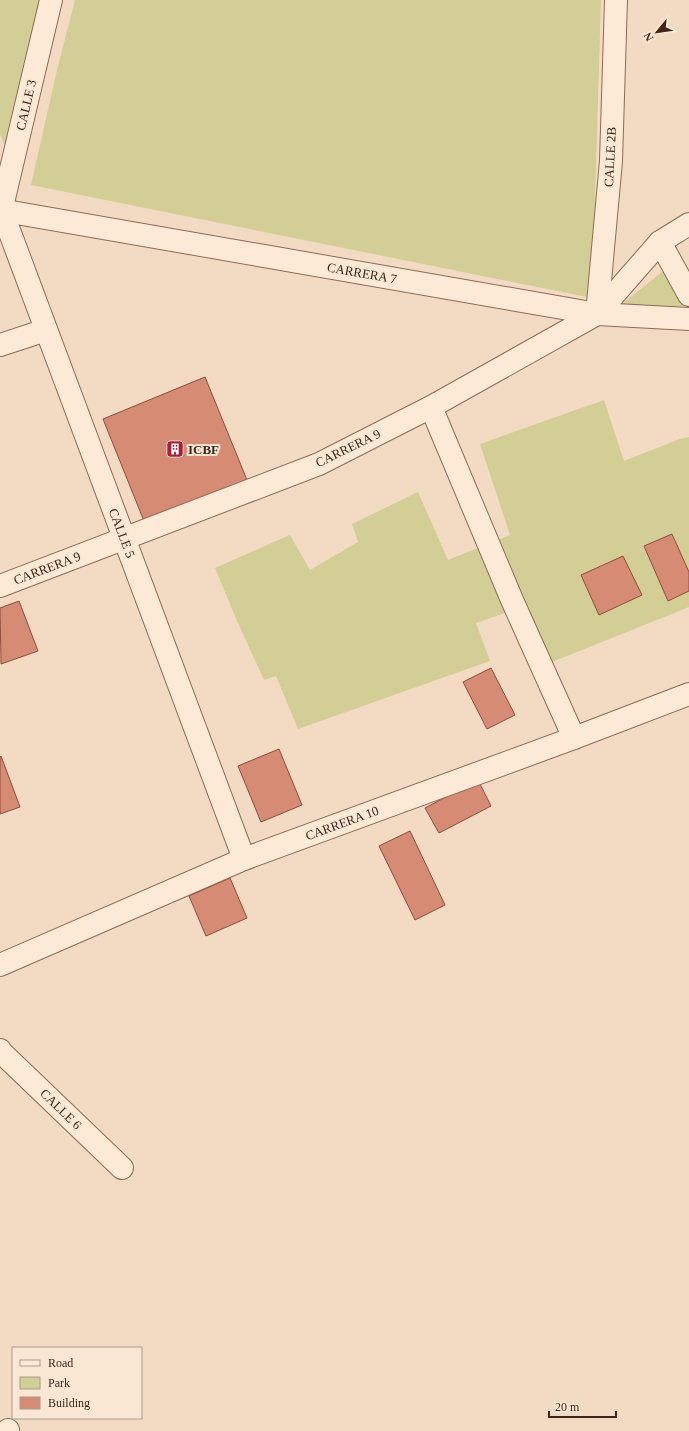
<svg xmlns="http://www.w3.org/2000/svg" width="689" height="1431" font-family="'Times New Roman',serif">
	<rect width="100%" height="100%" fill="#f3dbc3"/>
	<g fill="#d2ce95">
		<polygon points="0,0 55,0 15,173 0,134"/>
		<polygon points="75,0 601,0 592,298 31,185 57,70"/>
		<polygon points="667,268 686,306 618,307"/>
		<polygon points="604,400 624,461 680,439 689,437 689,607 552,662 522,607 476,623 490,661 298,729 276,676 264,680 237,621 215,568 290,535 310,570 358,542 352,524 418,492 448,560 510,535 480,444"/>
	</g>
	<g fill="#d58b74" stroke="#914c3a">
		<polygon points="205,377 247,480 144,521 103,419"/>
		<polygon points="672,534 689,572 689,591 668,601 644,546"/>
		<polygon points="623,556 642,595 599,615 581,575"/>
		<polygon points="19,601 38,651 1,664 0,608"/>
		<polygon points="491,668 515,715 487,729 463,682"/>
		<polygon points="279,749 302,805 261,822 238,766"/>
		<polygon points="1,756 20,807 0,814 0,757"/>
		<polygon points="478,780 491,806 439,833 425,808"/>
		<polygon points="410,831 445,905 415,920 379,846"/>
		<polygon points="230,878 247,918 206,936 189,896"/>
	</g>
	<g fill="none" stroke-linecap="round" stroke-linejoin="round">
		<defs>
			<g id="minor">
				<polyline points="0,206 244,859"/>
				<polyline points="0,210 597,314 689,319"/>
				<polyline points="1,211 51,0"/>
				<polyline points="660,242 689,295"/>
				<polyline points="597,314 611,161 616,0"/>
				<polyline points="0,345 46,330"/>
				<polyline points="431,407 512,600 574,738"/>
				<polyline points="0,586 319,464 431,407 597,314 660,242 689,224"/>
				<polyline points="0,965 244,859 574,738 689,694"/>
				<polyline points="0,1050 1,1052 122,1168"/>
				<polyline points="7,1431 8,1430"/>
			</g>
		</defs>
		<use href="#minor" stroke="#8f6a57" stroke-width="24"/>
		<use href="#minor" stroke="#fcead7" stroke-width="22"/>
	</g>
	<defs>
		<symbol id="building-square" viewBox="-11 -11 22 22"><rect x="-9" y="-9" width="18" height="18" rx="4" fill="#a5213a" stroke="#f9e7d3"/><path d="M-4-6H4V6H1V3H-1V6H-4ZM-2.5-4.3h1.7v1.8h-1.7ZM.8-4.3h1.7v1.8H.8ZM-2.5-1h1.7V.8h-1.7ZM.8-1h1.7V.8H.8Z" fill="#fff"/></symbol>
	</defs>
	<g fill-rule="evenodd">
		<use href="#building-square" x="165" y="439" width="20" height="20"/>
	</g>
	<g text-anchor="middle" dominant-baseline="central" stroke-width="4" stroke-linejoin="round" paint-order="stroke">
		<g font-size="13" fill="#3d261d" stroke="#f9e7d3">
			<text transform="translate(26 105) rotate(-77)">CALLE 3</text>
			<text transform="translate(610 157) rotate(-87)">CALLE 2B</text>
			<text transform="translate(362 273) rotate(10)">CARRERA 7</text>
			<text transform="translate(348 448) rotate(-26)">CARRERA 9</text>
			<text transform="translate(122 533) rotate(69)">CALLE 5</text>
			<text transform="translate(47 568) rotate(-21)">CARRERA 9</text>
			<text transform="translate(342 823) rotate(-20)">CARRERA 10</text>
			<text transform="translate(61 1109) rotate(44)">CALLE 6</text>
		</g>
		<g font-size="13" font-weight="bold" fill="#3d261d" stroke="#f9e7d3" text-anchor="start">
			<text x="188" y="449">ICBF</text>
		</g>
	</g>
	<rect x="12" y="1347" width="130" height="72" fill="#f9e7d3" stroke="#ae9a8a"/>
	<rect x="20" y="1360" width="20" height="6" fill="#fcead7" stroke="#ae9a8a"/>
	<text x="48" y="1367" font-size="12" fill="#3d261d">Road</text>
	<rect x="20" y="1377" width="20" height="12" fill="#d2ce95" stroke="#ae9a8a"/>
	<text x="48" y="1387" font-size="12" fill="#3d261d">Park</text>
	<rect x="20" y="1397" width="20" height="12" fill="#d58b74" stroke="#ae9a8a"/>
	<text x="48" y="1407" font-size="12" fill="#3d261d">Building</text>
	<g transform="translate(657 32) rotate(241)" stroke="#f9e7d3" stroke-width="3" paint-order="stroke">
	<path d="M0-3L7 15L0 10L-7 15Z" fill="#3d261d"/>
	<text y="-6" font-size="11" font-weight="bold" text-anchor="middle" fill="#3d261d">N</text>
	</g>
	<path d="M549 1411v6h67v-6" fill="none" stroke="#3d261d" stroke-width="2"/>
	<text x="555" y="1411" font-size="12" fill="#3d261d" stroke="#f9e7d3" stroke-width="3" paint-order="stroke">20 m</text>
</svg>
